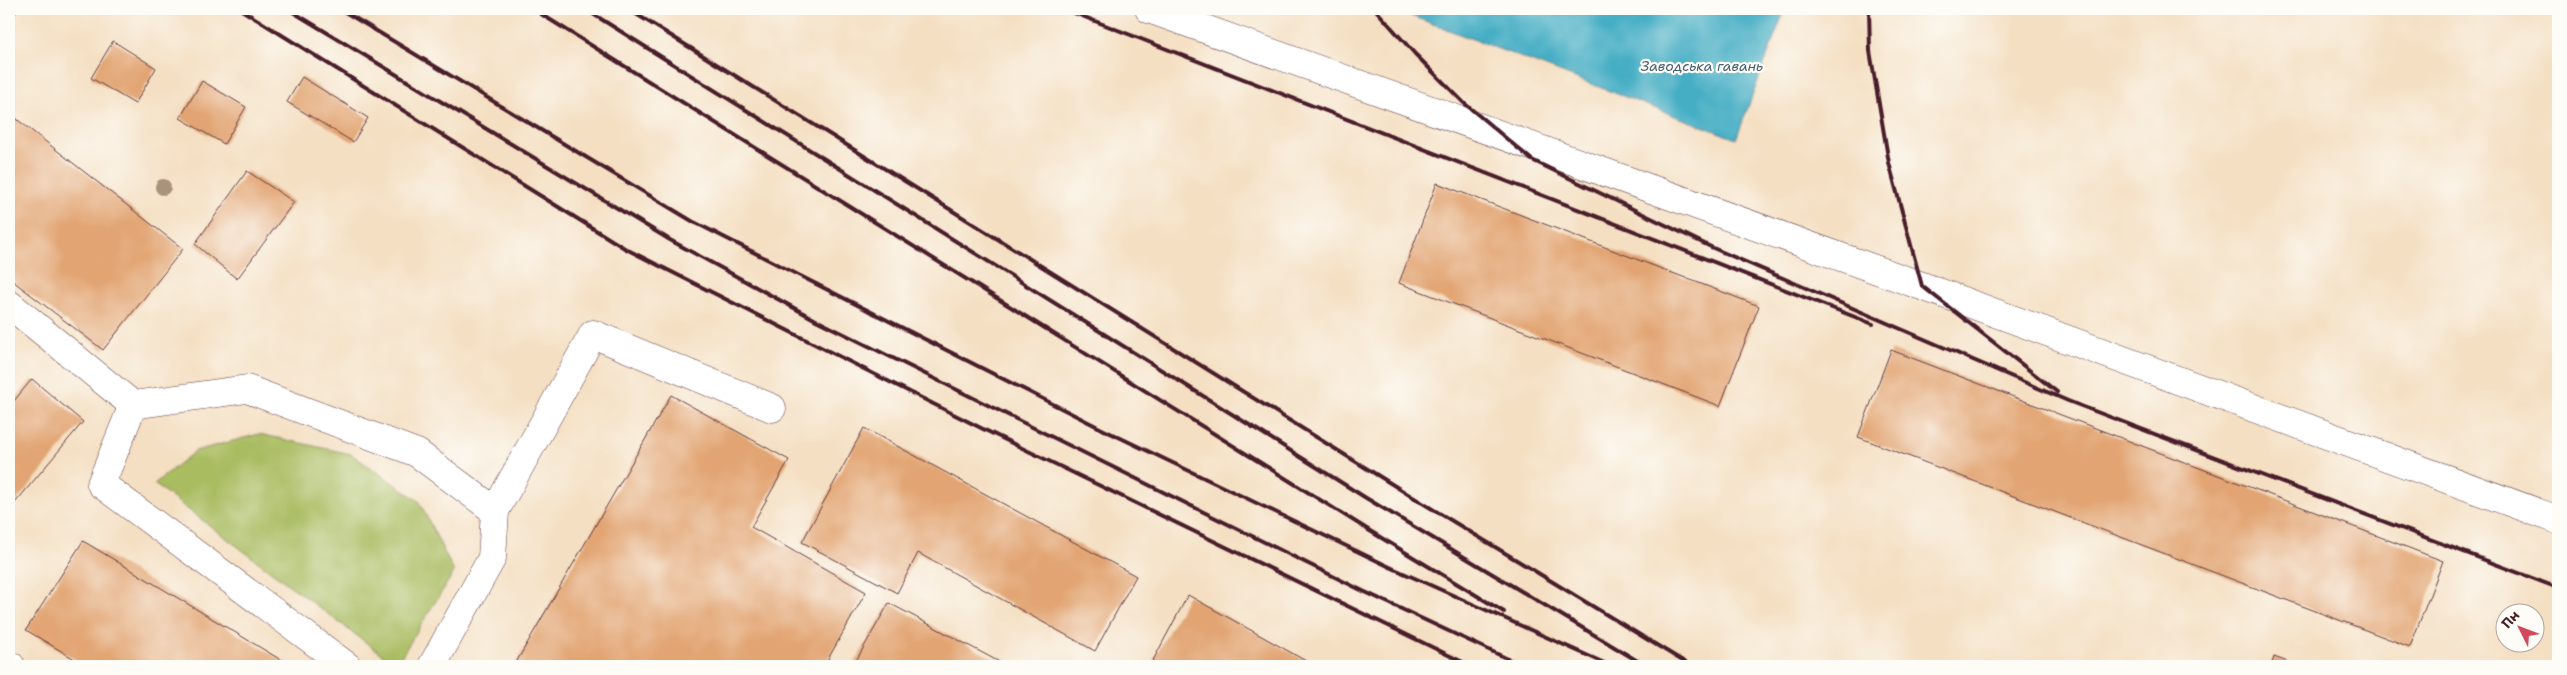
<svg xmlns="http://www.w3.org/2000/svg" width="2567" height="675" font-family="'Shantell Sans',sans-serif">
	<rect width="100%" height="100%" fill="#fdfcf7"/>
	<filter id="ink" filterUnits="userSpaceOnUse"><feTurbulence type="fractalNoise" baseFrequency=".02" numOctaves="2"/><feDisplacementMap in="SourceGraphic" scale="10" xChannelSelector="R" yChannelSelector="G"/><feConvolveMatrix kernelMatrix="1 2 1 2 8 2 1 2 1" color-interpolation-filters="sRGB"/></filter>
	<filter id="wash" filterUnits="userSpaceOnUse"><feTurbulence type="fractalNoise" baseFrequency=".0096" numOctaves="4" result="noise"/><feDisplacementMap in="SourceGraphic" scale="20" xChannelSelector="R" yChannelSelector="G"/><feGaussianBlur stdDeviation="1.12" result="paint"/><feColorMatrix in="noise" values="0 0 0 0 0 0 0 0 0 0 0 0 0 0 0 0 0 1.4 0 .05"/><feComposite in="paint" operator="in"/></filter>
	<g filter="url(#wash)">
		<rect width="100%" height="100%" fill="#f4dfc2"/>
		<polygon fill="#a9bc60" stroke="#7a6e46" points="259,434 351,454 419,501 454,572 396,665 154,484 195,451"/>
		<polygon fill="#44adc4" stroke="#476678" points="1411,9 1785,9 1736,139 1409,15"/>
		<g id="blocks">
			<g fill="#e2a472">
				<polygon points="9,9 18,9 9,24"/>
				<polygon points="113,41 156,68 135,104 91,78"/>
				<polygon points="302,77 368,118 353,142 287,102"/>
				<polygon points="202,81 246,107 224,144 180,118"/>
				<polygon points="9,113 183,249 103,350 9,278"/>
				<polygon points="247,171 294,202 237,279 195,244"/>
				<polygon points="1437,183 1759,306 1720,406 1399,283"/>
				<polygon points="1891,350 2443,561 2410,647 1858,437"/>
				<polygon points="32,379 83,422 9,510 9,407"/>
				<polygon points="671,395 789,460 751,527 866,592 824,666 514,666"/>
				<polygon points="864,428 1136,576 1095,651 918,553 897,593 802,542"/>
				<polygon points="83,541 291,666 86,666 26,630"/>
				<polygon points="1188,595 1315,666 1150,666"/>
				<polygon points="889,603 1007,666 853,666"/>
				<polygon points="2274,657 2299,666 2271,666"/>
			</g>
		</g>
	</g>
	<g filter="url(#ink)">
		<use href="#blocks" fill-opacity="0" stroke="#643c42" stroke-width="1"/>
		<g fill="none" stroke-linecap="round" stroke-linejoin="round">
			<defs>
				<g id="minor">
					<polyline points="1149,9 1922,286 2558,520"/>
					<polyline points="9,304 133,405"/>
					<polyline points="495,511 593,334 772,408"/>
					<polyline points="9,665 11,666"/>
					<polyline points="347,666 101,484 133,405 247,389 417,453 495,511 492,558 432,666"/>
				</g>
			</defs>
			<use href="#minor" stroke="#643c42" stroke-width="29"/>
			<use href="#minor" stroke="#fff" stroke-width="28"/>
			<g stroke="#4a1f2b" stroke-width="4">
				<polyline points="240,9 626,249 985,430 1471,666"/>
				<polyline points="288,9 670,240 816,320 1363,591 1523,666"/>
				<polyline points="340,9 692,221 1104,430 1390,567 1611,666"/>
				<polyline points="533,9 1370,531 1504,612"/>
				<polyline points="585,9 1366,498 1646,666"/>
				<polyline points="628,9 1411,496 1691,666"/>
				<polyline points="1064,9 1873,324"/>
				<polyline points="1375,9 1415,54 1464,103 1532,160 1713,248 2068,401 2558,588"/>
				<polyline points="1869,9 1870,51 1889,163 1922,286 2057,392"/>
			</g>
		</g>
		<circle fill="#a99479" cx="163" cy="187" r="8"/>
	</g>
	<g text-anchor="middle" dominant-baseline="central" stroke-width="4.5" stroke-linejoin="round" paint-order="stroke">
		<g font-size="14" font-style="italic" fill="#475f70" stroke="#fdfcf7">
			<text x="1702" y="66">Заводська гавань</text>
		</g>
	</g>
	<rect width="2567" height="675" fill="none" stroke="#fdfcf7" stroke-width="30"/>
	<g transform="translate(2520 628) rotate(312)"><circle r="24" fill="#fdfcf7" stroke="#b5a4a5"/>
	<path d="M0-4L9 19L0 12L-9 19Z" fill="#d1495b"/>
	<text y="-8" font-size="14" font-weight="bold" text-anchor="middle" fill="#4a1f2b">Пн</text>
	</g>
</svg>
